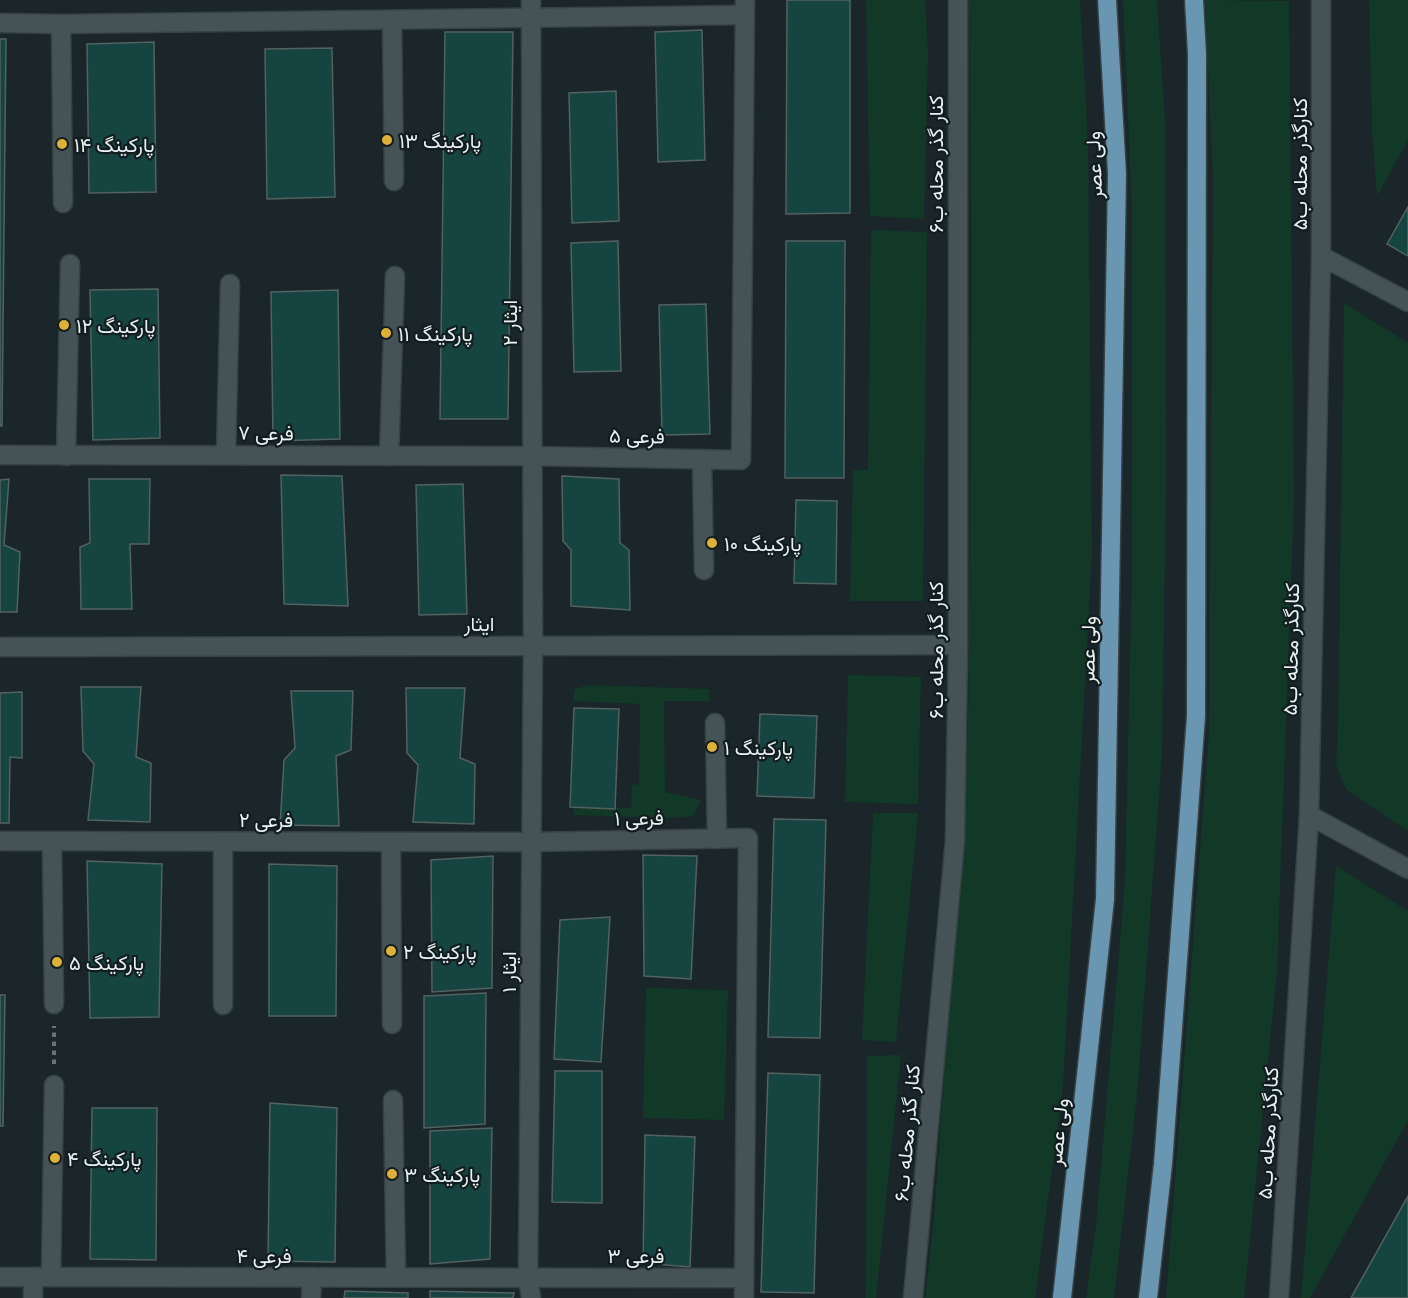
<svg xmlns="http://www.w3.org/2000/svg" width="1408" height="1298" font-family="'Golos Text',Vazirmatn,sans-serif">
	<rect width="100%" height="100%" fill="#1a2629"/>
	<g fill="#123828">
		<polygon points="866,0 925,0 928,53 924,219 870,216"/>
		<polygon points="969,0 1080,0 1088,142 1092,554 1063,1087 1035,1298 925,1298 934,1219 968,730 972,277"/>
		<polygon points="1123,0 1157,0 1165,122 1166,483 1162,754 1137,1096 1114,1298 1086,1298 1096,1226 1125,880 1132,572 1132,213"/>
		<polygon points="1205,0 1289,1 1294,500 1277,971 1244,1298 1166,1298 1209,732 1213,180"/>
		<polygon points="1369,0 1408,0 1408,140 1377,196 1372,130"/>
		<polygon points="871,230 927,232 923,601 850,601 853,470 868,470"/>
		<polygon points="1344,303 1408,343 1408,831 1346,789 1336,765 1338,731"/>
		<polygon points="848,675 921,677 918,804 845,802"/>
		<polygon points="589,685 709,689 709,701 664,701 665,792 701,800 693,816 668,818 574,815 573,805 631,808 632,785 639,784 640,704 573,701 575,689"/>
		<polygon points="873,813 918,813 896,1042 862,1040"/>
		<polygon points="1336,866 1408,911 1408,1120 1310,1298 1301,1298"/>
		<polygon points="646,988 728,990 724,1120 643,1118"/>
		<polygon points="901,1055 876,1298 866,1298 867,1056"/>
	</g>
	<g fill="#164541" stroke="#536160" stroke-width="1.5">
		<polygon points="787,0 850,0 850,213 786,214"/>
		<polygon points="702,30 705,160 658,162 655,32"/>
		<polygon points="445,32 513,32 508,419 440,419"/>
		<polygon points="0,39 6,39 2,426 0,426"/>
		<polygon points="154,42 156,192 89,193 87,44"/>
		<polygon points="332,48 335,197 267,199 265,49"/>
		<polygon points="616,91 619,221 572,223 569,93"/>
		<polygon points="1408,207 1408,256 1387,244"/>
		<polygon points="618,241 621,371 574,372 571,243"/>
		<polygon points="786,241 845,241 844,478 785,478"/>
		<polygon points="158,289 160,438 93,440 90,290"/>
		<polygon points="338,290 340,439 273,441 271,292"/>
		<polygon points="706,304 710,434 662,435 659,305"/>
		<polygon points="281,475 342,476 348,606 284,604"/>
		<polygon points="562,476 619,479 620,543 629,550 630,610 571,606 571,550 563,541"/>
		<polygon points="9,479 4,545 20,552 17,612 0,612 0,480"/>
		<polygon points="89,479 150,479 149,544 130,544 132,609 81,609 80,547 90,543"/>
		<polygon points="463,484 467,614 419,615 416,485"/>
		<polygon points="796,500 837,501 836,584 794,583"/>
		<polygon points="81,687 141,687 136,757 151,763 150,822 88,820 94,764 83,751"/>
		<polygon points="406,688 465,688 460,758 475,764 474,824 413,822 418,765 407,753"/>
		<polygon points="291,691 353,691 351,750 336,756 339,826 280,825 284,760 295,748"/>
		<polygon points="22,692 22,758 10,757 9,823 0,823 0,693"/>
		<polygon points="574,708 619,709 615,809 570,807"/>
		<polygon points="760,714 817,716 814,798 757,796"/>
		<polygon points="774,819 826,820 820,1038 768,1037"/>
		<polygon points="643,855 697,856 691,979 644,976"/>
		<polygon points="493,856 492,988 432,992 431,860"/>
		<polygon points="87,861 162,864 159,1017 90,1018"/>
		<polygon points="269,864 337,866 336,1016 269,1016"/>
		<polygon points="610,917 601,1062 554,1059 560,920"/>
		<polygon points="486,993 485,1124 424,1128 424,996"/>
		<polygon points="0,995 5,995 3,1126 0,1126"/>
		<polygon points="555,1071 602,1071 602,1203 552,1202"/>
		<polygon points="768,1073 820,1075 814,1293 761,1292"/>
		<polygon points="270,1103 337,1108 335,1262 268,1261"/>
		<polygon points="92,1108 157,1108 156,1260 90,1259"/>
		<polygon points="492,1128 490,1259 430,1264 430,1131"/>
		<polygon points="645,1135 695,1137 690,1267 643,1263"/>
		<polygon points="1408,1196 1408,1298 1351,1298"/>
		<polygon points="345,1291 408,1293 408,1298 344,1298"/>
		<polygon points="430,1291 514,1293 513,1298 430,1298"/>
	</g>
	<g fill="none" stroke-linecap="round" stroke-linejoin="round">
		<defs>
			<g id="minor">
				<polyline points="392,20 394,181"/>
				<polyline points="0,23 61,24 744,15"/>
				<polyline points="61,24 63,203"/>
				<polyline points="1321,256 1408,302"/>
				<polyline points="226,454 230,284"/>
				<polyline points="0,455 531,456 741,460 745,0"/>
				<polyline points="66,456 70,264"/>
				<polyline points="389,456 395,276"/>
				<polyline points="702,459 704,570"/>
				<polyline points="0,647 958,645"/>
				<polyline points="715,723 717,839"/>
				<polyline points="1309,815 1408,869"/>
				<polyline points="0,841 531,842 748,838 744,1298"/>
				<polyline points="52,841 54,1004"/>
				<polyline points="223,842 223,1005"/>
				<polyline points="391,842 392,1024"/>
				<polyline points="393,1100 396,1277"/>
				<polyline points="0,1277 744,1278"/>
				<polyline points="51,1277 54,1085"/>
				<polyline points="33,1298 33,1277"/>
				<polyline points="311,1298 312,1277"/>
				<polyline points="531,1298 528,1278 533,646 531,0"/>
				<polyline points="913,1298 955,840 958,645 958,0"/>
				<polyline points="1279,1298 1309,815 1321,256 1321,0"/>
			</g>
			<g id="major">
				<polyline points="1062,1298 1105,899 1117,174 1107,0"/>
				<polyline points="1148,1298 1163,1164 1196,716 1197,54 1194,0"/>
			</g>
		</defs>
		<use href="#minor" stroke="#374143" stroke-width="21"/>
		<use href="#major" stroke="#374143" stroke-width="21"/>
		<polyline stroke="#697476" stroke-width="4" stroke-dasharray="4.5 4.5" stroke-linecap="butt" points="54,1064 54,1026"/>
		<use href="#minor" stroke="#465356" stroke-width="18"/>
		<use href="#major" stroke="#6996b1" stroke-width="18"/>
	</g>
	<g fill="#deb133" stroke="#111d1f" stroke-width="2">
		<circle cx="387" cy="140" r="6"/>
		<circle cx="62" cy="144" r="6"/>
		<circle cx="64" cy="325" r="6"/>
		<circle cx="386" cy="333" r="6"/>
		<circle cx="712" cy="543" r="6"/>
		<circle cx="712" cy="747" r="6"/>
		<circle cx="391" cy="951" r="6"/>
		<circle cx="57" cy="962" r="6"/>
		<circle cx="55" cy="1158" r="6"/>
		<circle cx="392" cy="1174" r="6"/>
	</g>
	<g text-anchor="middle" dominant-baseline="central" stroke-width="4.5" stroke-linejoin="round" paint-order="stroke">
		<g font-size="20" fill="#e9f1f2" stroke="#111d1f" text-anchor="start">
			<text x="399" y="140">پارکینگ ۱۳</text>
			<text x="74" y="144">پارکینگ ۱۴</text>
			<text x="76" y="325">پارکینگ ۱۲</text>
			<text x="398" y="333">پارکینگ ۱۱</text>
			<text x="724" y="543">پارکینگ ۱۰</text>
			<text x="724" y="747">پارکینگ ۱</text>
			<text x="403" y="951">پارکینگ ۲</text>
			<text x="69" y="962">پارکینگ ۵</text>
			<text x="67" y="1158">پارکینگ ۴</text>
			<text x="404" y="1174">پارکینگ ۳</text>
		</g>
		<g font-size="20" fill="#e9f1f2" stroke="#111d1f">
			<text transform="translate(935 164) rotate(-90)">کنار گذر محله ب۶</text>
			<text transform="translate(1299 164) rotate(-90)">کنارگذر محله ب۵</text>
			<text transform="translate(1093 165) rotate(-92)">ولی عصر</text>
			<text transform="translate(509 323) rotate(-90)">ایثار ۲</text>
			<text transform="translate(266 432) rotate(1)">فرعی ۷</text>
			<text transform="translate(637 435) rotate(1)">فرعی ۵</text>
			<text x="479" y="623">ایثار</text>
			<text transform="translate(1290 649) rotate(-89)">کنارگذر محله ب۵</text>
			<text transform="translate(935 650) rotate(-90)">کنار گذر محله ب۶</text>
			<text transform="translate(1087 650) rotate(-89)">ولی عصر</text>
			<text transform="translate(639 817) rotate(-1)">فرعی ۱</text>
			<text x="266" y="819">فرعی ۲</text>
			<text transform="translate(508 972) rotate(-90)">ایثار ۱</text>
			<text transform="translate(1057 1132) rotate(-84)">ولی عصر</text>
			<text transform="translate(906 1133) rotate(-85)">کنار گذر محله ب۶</text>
			<text transform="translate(1267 1133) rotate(-87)">کنارگذر محله ب۵</text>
			<text x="264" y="1255">فرعی ۴</text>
			<text x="636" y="1255">فرعی ۳</text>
		</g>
	</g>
</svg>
